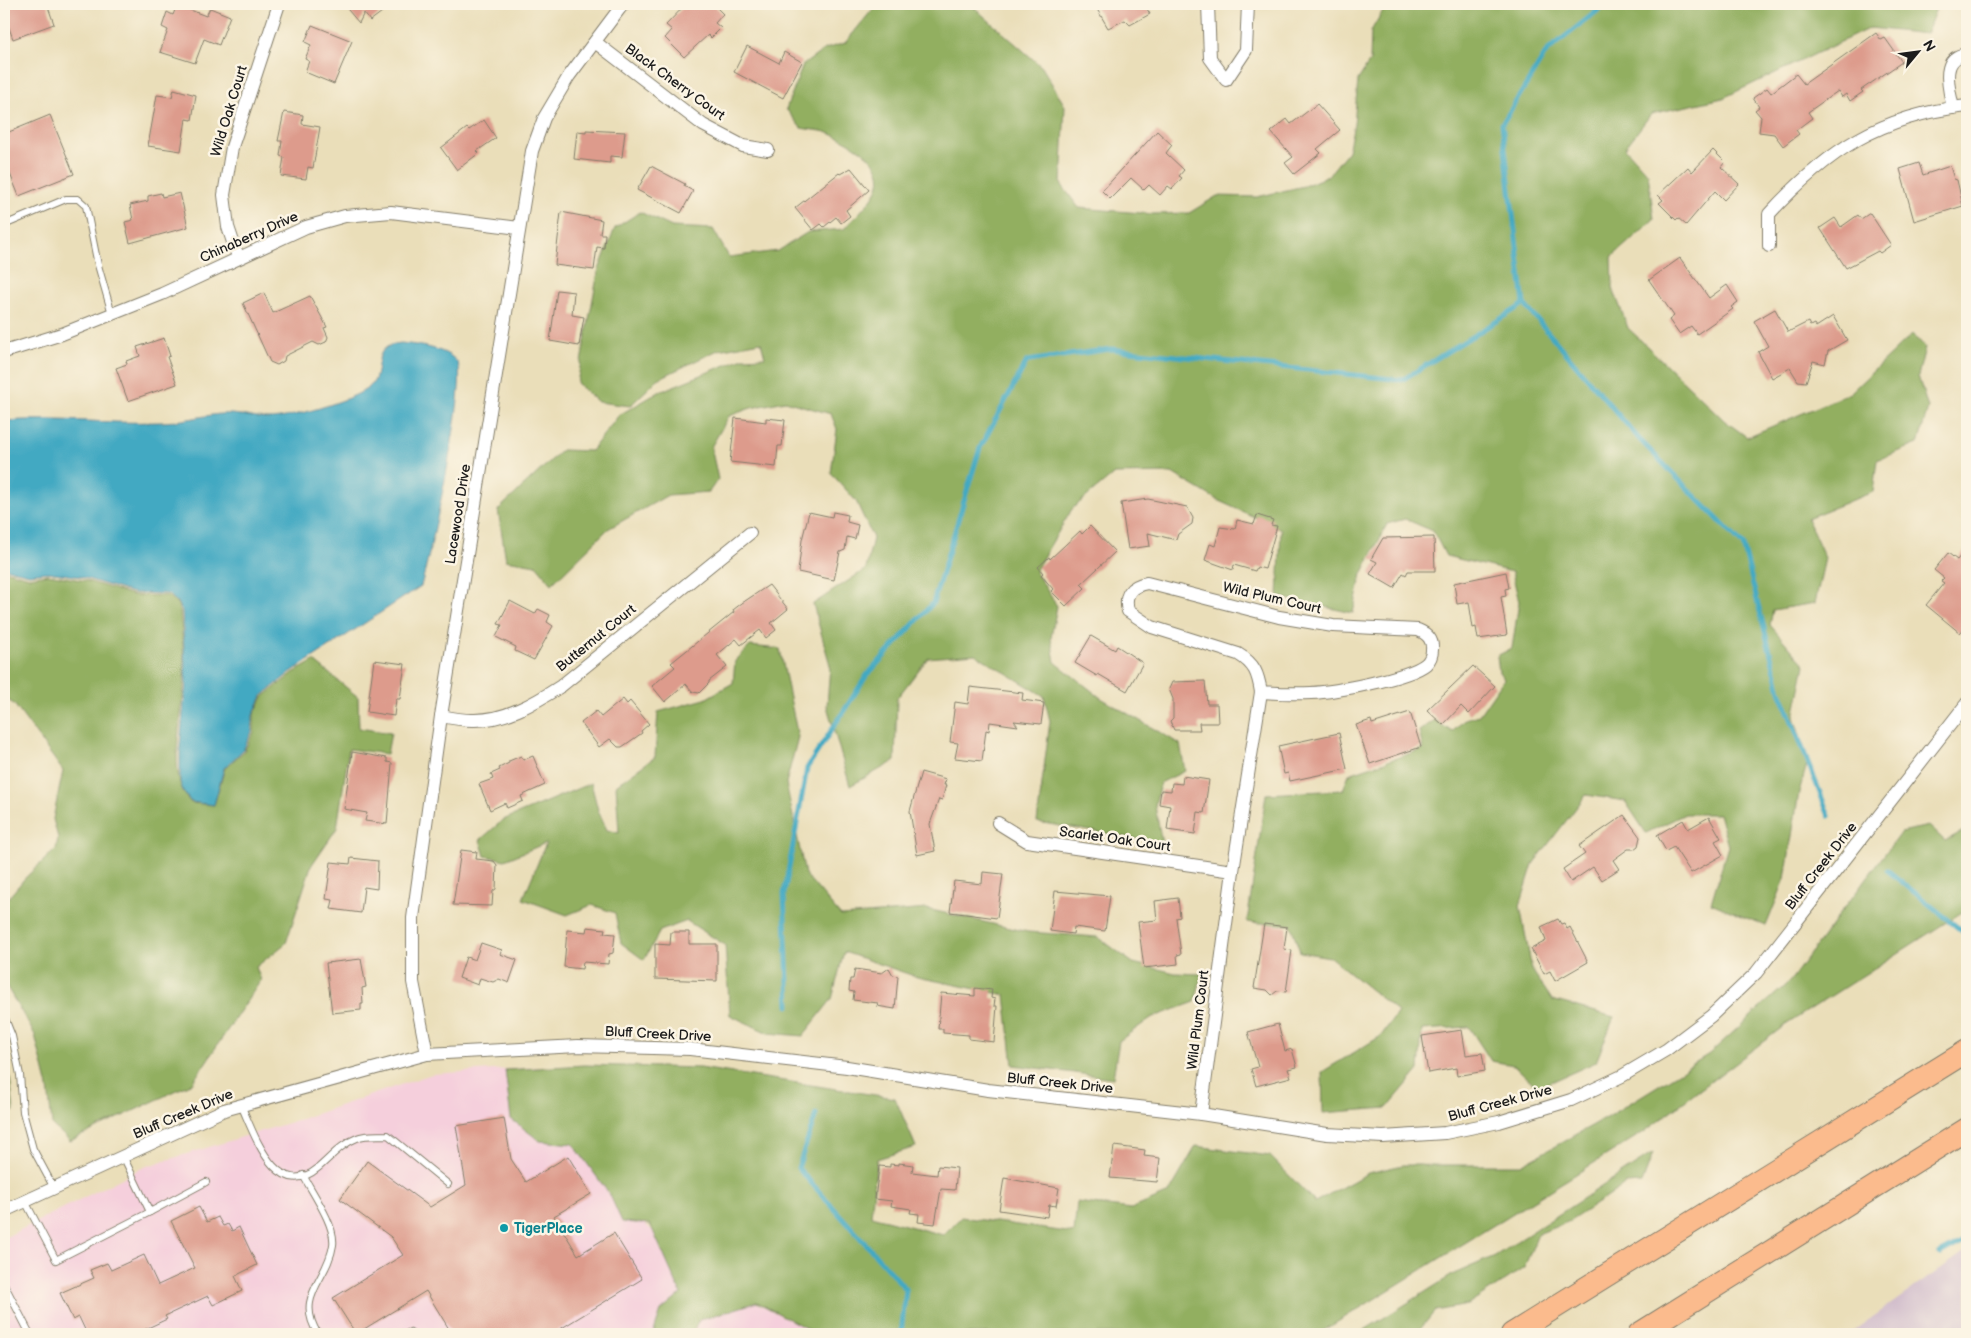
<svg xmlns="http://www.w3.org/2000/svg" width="1971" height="1338" font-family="'Balsamiq Sans',sans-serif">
	<rect width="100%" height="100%" fill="#fcf5e5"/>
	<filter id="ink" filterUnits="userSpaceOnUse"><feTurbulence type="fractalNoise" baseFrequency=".02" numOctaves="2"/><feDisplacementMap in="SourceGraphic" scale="10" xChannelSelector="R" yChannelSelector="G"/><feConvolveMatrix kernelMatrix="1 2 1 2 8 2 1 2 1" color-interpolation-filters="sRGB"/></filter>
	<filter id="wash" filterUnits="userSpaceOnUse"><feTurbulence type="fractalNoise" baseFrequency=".0096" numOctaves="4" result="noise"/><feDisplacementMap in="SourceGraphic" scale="20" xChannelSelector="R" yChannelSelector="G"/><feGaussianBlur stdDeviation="1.12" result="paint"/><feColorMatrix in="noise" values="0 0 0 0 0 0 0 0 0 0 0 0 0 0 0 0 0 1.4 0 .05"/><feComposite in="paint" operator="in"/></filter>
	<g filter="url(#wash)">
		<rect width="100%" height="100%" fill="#eadeb9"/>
		<polygon fill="#f5cfdc" points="539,1067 648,1227 757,1303 816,1334 4,1334 4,1238 144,1167 298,1120 432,1074"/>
		<polygon fill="#d1bdcc" points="1967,1250 1967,1334 1849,1334"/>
		<g fill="#92af61" stroke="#57663e">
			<path d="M 877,4 L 970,4 L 1042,67 L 1065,106 L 1061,184 L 1079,208 L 1154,214 L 1189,213 L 1217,196 L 1257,197 L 1304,186 L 1328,176 L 1348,151 L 1354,124 L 1358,80 L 1370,61 L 1371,31 L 1384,9 L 1419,4 L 1938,4 L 1926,34 L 1870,28 L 1723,98 L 1651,114 L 1625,148 L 1648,174 L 1654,219 L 1612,257 L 1613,288 L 1628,328 L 1725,421 L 1747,437 L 1850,393 L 1912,334 L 1925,348 L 1918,376 L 1928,408 L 1918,444 L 1877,460 L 1873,492 L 1807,518 L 1825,558 L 1815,603 L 1773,610 L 1770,625 L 1805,665 L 1794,717 L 1808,761 L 1799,792 L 1785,879 L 1766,926 L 1711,903 L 1728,846 L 1719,814 L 1685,814 L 1646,833 L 1625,801 L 1586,795 L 1533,864 L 1520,906 L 1532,970 L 1552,1000 L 1614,1017 L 1596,1062 L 1538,1088 L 1514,1065 L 1491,1061 L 1469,1027 L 1422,1030 L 1419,1070 L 1387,1108 L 1323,1113 L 1322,1072 L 1381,1036 L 1398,1012 L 1330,957 L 1300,952 L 1291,925 L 1247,922 L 1266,794 L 1343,790 L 1349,774 L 1423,749 L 1419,731 L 1435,720 L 1452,732 L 1465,719 L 1479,715 L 1504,679 L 1499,672 L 1497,656 L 1512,648 L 1519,602 L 1512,572 L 1446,556 L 1433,531 L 1405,519 L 1387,524 L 1362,574 L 1353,613 L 1278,597 L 1281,529 L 1219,501 L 1172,473 L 1114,474 L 1072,509 L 1035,571 L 1057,606 L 1051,638 L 1055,662 L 1101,698 L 1180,744 L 1185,771 L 1160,783 L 1155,806 L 1162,843 L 1037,822 L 1050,721 L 1044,696 L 975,654 L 928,658 L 897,698 L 895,761 L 850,786 L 827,706 L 830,665 L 813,604 L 866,569 L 873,538 L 856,501 L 831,473 L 837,429 L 831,414 L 785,401 L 751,408 L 729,416 L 711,447 L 718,479 L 709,492 L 668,495 L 608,529 L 552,584 L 536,565 L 506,560 L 498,510 L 562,450 L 591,451 L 619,415 L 659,392 L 743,358 L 765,357 L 761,342 L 718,350 L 658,379 L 630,406 L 598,402 L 577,383 L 598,272 L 615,228 L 640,212 L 672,227 L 713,229 L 729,257 L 778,251 L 808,232 L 844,229 C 854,217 870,204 877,190 C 890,163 852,143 831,134 C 823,130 810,130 801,128 L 786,109 L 803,65 L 825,49 L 845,43 Z"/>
			<path d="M 4,570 L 29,577 L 48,574 L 87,581 L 133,595 L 168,596 L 177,603 L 180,611 C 182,635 185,660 184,684 C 183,720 165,775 191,803 L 214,805 L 225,768 L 244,751 L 254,732 L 254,714 L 263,697 L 293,673 L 314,661 L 358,697 L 359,728 L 391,733 L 387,754 L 349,749 L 337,828 L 311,866 L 286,943 L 256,967 L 261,980 L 192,1083 L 70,1141 L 52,1125 L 48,1087 L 35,1035 L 4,982 L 4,903 L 25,878 L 56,849 L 58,838 L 53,819 L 63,771 L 14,704 L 4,698 Z"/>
			<polygon points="750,646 780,649 798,737 786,783 805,874 841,916 927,909 1028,932 1098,937 1133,963 1175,973 1202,974 1195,1002 1151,1018 1119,1041 1113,1078 1013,1065 1005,995 917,977 844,952 832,999 803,1036 768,1033 730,1015 725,945 687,921 660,931 644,960 621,943 615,913 592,905 567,915 523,899 546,843 505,860 485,856 480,840 503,820 591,783 598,810 607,830 619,833 616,785 655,757 658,712 705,699 733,683 735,661"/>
			<polygon points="1929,826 1945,841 1967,829 1967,909 1784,1026 1644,1132 1318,1334 817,1334 757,1302 699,1320 692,1334 653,1334 661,1311 681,1294 650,1224 622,1222 610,1195 573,1144 540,1141 511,1119 505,1070 584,1065 700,1068 895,1098 916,1147 877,1159 871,1216 943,1235 961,1217 1074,1233 1077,1202 1131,1209 1169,1193 1196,1146 1270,1156 1315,1202 1368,1173 1403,1165 1521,1165 1604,1119 1709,1054 1790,981 1901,832"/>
			<polygon points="4,1074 10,1077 14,1111 4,1120"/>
			<polygon points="1653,1153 1642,1183 1626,1184 1570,1221 1538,1234 1524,1268 1468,1305 1435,1311 1422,1327 1412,1334 1358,1334 1454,1274 1495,1256"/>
		</g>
		<path fill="#42a9c2" stroke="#2f626f" d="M 401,343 C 417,345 447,348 457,362 C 470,378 429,559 421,586 L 291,672 L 262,696 L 253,715 L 252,732 L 243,750 L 224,768 L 214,805 L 191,802 L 184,793 L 180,782 L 180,745 L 186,683 L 182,611 L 177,602 L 168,594 L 133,593 L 81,577 L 48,572 L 29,574 L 4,568 L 4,421 C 55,417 108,424 160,422 C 180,422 200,416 220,414 C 241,412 259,422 280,418 C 298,415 356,399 369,387 C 386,374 367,346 401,343 Z"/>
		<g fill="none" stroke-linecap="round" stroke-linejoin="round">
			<g stroke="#42a9c2" stroke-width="5">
				<polyline points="1524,304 1639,439 1743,545 1780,691 1829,816"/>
				<polyline points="1887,870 1967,935"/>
				<polyline points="789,1006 784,894 807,768 867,675 933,603 980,448 1027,361 1111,349 1402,380 1524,304 1502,124 1547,51 1606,4"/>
				<polyline points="816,1114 798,1168 906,1289 901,1334"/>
				<polyline points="1940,1254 1967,1239"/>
			</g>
		</g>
		<g id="blocks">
			<g fill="#dd9b8c">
				<polygon points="12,4 47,4 54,24 13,39 4,14 4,7"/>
				<polygon points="343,4 375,4 382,12 370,21 364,13 359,23"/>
				<polygon points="686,4 713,4 723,14 715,23 721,28 711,38 708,35 684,57 665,38 672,30 666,25"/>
				<polygon points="1094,4 1144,4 1150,14 1130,25 1125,20 1108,28"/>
				<polygon points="177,5 206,16 210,8 230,16 219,45 204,39 195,63 160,52 168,30 162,27 167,12 173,15"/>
				<polygon points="312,25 352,41 334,84 305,72 309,61 305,59 311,45 305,42"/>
				<polygon points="1876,33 1881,40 1885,38 1902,62 1861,90 1863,92 1850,101 1846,94 1842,97 1838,91 1808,112 1812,118 1796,130 1799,134 1783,146 1774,134 1759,132 1761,117 1755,110 1759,107 1753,98 1767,88 1771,93 1796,74 1804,84"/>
				<polygon points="747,46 779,63 784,52 802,62 783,98 734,72"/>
				<polygon points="174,89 196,95 192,120 186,119 181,151 148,146 157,95 172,97"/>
				<polygon points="1317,104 1340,130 1317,149 1321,153 1294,174 1285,163 1293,157 1271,132 1287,119 1291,124"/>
				<polygon points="284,112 303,115 302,124 320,127 313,168 308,167 306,179 281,176 284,157 280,156 282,141 278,141"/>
				<polygon points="50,115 74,174 19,196 4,159 4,134"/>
				<polygon points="484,120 496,138 477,151 479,153 457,170 441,148 467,128 469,130"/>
				<polygon points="586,130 625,132 622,157 610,156 610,163 574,159 577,131 586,132"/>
				<polygon points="1157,131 1172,145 1166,153 1184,170 1179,176 1182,178 1172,189 1168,186 1160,195 1149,185 1144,190 1131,178 1110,199 1102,191"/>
				<polygon points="1713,150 1725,162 1721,167 1739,184 1724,200 1715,191 1686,225 1678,218 1676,220 1659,203 1663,200 1658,195 1688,167 1692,172"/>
				<polygon points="1919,163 1923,175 1950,166 1954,179 1957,180 1963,206 1914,221 1900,169"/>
				<polygon points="651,166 685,184 684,186 693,191 681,213 637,190"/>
				<polygon points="851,168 869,190 846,210 850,216 841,223 836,217 824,227 821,224 813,230 795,208 839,173 840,174"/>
				<polygon points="161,193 162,197 180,193 188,227 130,243 125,222 133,220 130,205 148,201 148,196"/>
				<polygon points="561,212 602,220 600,234 605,234 604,248 597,247 594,270 555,265"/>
				<polygon points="1870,213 1891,245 1880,253 1878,251 1846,268 1820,228 1835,218 1841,227 1858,215 1861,219"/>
				<polygon points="1680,258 1709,298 1727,285 1738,302 1731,307 1733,309 1697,334 1691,326 1679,334 1669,320 1674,316 1649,280"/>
				<polygon points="557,290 574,292 572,315 584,317 579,346 550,341"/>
				<polygon points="264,293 273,313 310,296 327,327 324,328 328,337 326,342 319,345 313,342 285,356 284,361 277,365 270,362 243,303"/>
				<polygon points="1775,309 1788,332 1808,322 1810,326 1814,324 1816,327 1833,316 1847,340 1828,351 1825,364 1813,361 1806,382 1798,381 1790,368 1772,378 1758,352 1768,346 1754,321"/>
				<polygon points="164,338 170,356 167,357 177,384 128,401 116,368 127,364 126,361 140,356 137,347"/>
				<polygon points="735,418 766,422 766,418 785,420 782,446 778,446 776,467 730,462"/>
				<polygon points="1148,499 1187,507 1193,518 1192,524 1178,534 1176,540 1148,533 1150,546 1128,549 1121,503"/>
				<polygon points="809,512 832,517 833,512 848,515 847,522 858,525 855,539 847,537 845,550 840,552 834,580 798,572 802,540"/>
				<polygon points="1257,515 1273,520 1271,525 1277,526 1265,569 1257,567 1255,571 1234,565 1233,570 1205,560 1210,544 1215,546 1220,527 1235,529 1237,520 1254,524"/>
				<polygon points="1090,526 1115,552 1081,584 1085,588 1066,606 1051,591 1053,589 1041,575 1043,573 1038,567 1049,557 1050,559 1080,531 1082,534"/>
				<polygon points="1434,537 1435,571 1408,571 1406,575 1403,573 1394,588 1370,574 1377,562 1371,559 1383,538"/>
				<polygon points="1967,548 1967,625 1960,633 1926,605 1944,583 1941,581 1944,578 1934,570 1948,553 1957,560"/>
				<polygon points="1506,572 1509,588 1505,589 1506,596 1501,597 1507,635 1478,639 1476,627 1473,628 1469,602 1457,604 1454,583"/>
				<polygon points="769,585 788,609 771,623 776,630 766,638 760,630 741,645 736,639 717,655 727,667 709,681 709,683 699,693 693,692 686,684 665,702 652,686 675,667 671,663 734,612 733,610 742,603"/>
				<polygon points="510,601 535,614 538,609 550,615 547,622 553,626 534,660 515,651 516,647 496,637 502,625 498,624"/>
				<polygon points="1091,636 1115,650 1117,646 1143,663 1127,691 1098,674 1097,676 1075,663"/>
				<polygon points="374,660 405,664 400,699 396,699 394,716 367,712"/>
				<polygon points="1473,666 1495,686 1469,714 1461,706 1443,725 1427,710"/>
				<polygon points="1205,681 1207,704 1217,704 1218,723 1199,723 1200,730 1174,730 1170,721 1173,718 1173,699 1169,689 1172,682"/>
				<polygon points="970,687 1023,693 1022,700 1044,703 1041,724 1014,721 1018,726 990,722 989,731 986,730 982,761 955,758 958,743 950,742 955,702 968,704"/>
				<polygon points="623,699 627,704 630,701 649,724 641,731 642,733 622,747 618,747 610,739 599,747 581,723 596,711 601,717"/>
				<polygon points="1410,712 1421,747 1370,764 1356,725 1371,720 1372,724"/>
				<polygon points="1339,733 1347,769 1290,781 1288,773 1284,774 1278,746"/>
				<polygon points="352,752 387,758 387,762 392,763 387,824 365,821 367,813 344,809"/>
				<polygon points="521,756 523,760 533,756 545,785 521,796 523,801 507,808 505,803 490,810 479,784 493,779 491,774 500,770 499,768 509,763 509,761"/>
				<polygon points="921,772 946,779 944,785 946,785 942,800 939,799 930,824 935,851 917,855 910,811"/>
				<polygon points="1183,776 1209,780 1204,813 1198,812 1195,834 1167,830 1170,806 1159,804 1161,790 1171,791 1172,783 1182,784"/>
				<polygon points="1624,815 1640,837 1638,846 1634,849 1628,849 1613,860 1619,869 1602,880 1593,867 1571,882 1563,869 1585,854 1579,846"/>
				<polygon points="1709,817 1721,838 1715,841 1723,855 1691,873 1674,847 1666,851 1657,835 1683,820 1688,829"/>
				<polygon points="461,850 477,852 476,859 494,861 497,865 496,889 493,891 492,906 453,905"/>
				<polygon points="351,858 378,861 377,889 364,887 361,913 331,909 333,900 326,899 331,862 350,864"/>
				<polygon points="983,872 1003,874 997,918 950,912 954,881 982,884"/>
				<polygon points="1055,891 1110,896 1105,931 1074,927 1073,934 1050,931"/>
				<polygon points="1178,898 1180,917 1176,918 1181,954 1177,955 1178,964 1144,968 1138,922 1157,920 1155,901"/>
				<polygon points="1558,919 1561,924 1564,923 1567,929 1570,927 1588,962 1555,981 1550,971 1544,974 1531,949 1546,941 1541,927"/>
				<polygon points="1264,924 1287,927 1284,949 1292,950 1286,992 1277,991 1272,995 1267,990 1254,988"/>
				<polygon points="587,927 605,929 604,933 615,934 613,953 609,954 608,964 583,962 582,969 564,967 567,930 586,932"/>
				<polygon points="671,932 689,932 689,944 717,944 717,981 655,979 655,944 670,945"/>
				<polygon points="481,943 502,950 500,954 517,960 509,983 499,979 493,982 480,978 478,985 459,978 466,957 475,960"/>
				<polygon points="361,959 366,987 362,988 363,1004 361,1004 361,1010 332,1013 326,963"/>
				<polygon points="889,968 893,975 898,976 895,1009 877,1006 878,1003 853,1000 854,992 849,991 850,979 853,979 855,969 882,973"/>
				<polygon points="975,988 992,990 991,998 995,999 994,1006 997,1006 994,1042 969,1039 969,1035 943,1033 943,1029 938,1029 941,993 975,996"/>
				<polygon points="1278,1024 1285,1051 1292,1049 1297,1067 1288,1069 1291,1077 1256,1086 1251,1069 1258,1067 1248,1032"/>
				<polygon points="1462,1030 1466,1055 1482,1053 1485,1071 1457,1076 1456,1068 1428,1073 1422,1036"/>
				<polygon points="504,1118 511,1159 526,1182 568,1156 591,1194 554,1216 578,1255 614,1233 642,1279 552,1334 452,1334 426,1291 356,1334 333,1298 403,1255 391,1237 340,1199 367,1161 430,1207 466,1185 456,1126"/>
				<polygon points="1114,1146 1145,1150 1144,1156 1160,1158 1157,1182 1110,1178"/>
				<polygon points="899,1163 913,1165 912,1172 937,1175 938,1166 957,1168 955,1190 941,1189 935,1224 918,1222 919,1214 910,1213 911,1209 891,1206 892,1201 875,1199 879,1166 890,1167 890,1164 899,1165"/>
				<polygon points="1004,1178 1059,1188 1056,1206 1049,1205 1047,1217 999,1210"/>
				<polygon points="199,1207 207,1222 218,1217 223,1226 228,1224 232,1231 239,1227 257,1265 235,1276 242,1291 213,1305 208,1296 165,1316 167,1319 135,1334 87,1334 79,1317 73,1320 60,1293 94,1278 90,1270 107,1263 111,1270 144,1255 158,1285 195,1268 171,1221"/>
			</g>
		</g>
	</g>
	<g filter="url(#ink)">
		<use href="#blocks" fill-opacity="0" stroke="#837d6a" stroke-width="1"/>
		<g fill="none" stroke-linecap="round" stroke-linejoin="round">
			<defs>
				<g id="service">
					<polyline points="4,225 66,199 78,199 86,206 98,265 112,314"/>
					<polyline points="4,1016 12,1036 20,1075 23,1112 33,1149 54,1188"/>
					<path d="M 241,1105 C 254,1133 276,1203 318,1168 C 331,1157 341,1144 357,1138 C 366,1134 379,1136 388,1135 L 448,1184"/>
					<polyline points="123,1156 150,1212 206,1182"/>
					<path d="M 303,1175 C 312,1192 336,1226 333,1245 C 328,1280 294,1296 318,1334"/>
					<polyline points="25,1201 56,1260 150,1212"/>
					<polyline points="4,1284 30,1334"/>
					<polyline points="406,1334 410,1332"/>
				</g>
				<g id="minor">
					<polyline points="1208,4 1210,58 1226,80 1246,50 1248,4"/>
					<polyline points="595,42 703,125 743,146 768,150"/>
					<path d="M 1953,108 C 1949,89 1939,57 1967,54"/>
					<path d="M 1769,246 L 1769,214 C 1828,150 1879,116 1967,106"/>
					<polyline points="238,257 228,227 224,195 232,147 279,4"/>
					<polyline points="4,352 62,334 162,294 306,227 345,216 391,212 519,228"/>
					<path d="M 1147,583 L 1279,617 L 1333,626 L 1418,630 C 1428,634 1433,640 1432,650 C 1432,655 1430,660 1426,664 C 1409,678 1334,692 1311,693 C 1295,694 1277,693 1261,692 C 1258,674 1255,664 1238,654 L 1152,627 L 1128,611 C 1124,595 1130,586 1147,583 Z"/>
					<path d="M 441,716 C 451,718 462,720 472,720 C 504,721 535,703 561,686 L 750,533"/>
					<polyline points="998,823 1027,841 1233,871"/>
					<polyline points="427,1054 413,982 413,918 441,716 532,151 544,118 569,76 623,4"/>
					<polyline points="1201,1114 1233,871 1261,692"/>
					<polyline points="4,1211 224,1110 427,1054 578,1046 690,1049 847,1067 988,1090 1201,1114 1327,1134 1383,1137 1445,1133 1499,1122 1571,1100 1622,1076 1666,1050 1711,1016 1756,973 1967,703"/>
				</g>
				<g id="motorway">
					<polyline points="1512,1334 1967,1051"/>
					<polyline points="1639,1334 1967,1129"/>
				</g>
			</defs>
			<use href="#service" stroke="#837d6a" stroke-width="8"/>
			<use href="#minor" stroke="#837d6a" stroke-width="14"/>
			<use href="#motorway" stroke="#837d6a" stroke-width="24"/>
			<use href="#service" stroke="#fff" stroke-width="6"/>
			<use href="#minor" stroke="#fff" stroke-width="12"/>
			<use href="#motorway" stroke="#fbbb8d" stroke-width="22"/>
		</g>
	</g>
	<circle fill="#0f9aa8" stroke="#fcf5e5" stroke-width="2" cx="504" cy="1228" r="5"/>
	<g text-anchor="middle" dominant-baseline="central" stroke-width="5" stroke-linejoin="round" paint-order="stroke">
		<g font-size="14" fill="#1c1c1c" stroke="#fcf5e5">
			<text transform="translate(675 82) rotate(36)">Black Cherry Court</text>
			<text transform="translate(229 111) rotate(-73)">Wild Oak Court</text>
			<text transform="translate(249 237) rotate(-24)">Chinaberry Drive</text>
			<text transform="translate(458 514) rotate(-81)">Lacewood Drive</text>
			<text transform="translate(1272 598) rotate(13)">Wild Plum Court</text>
			<text transform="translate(596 638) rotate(-39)">Butternut Court</text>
			<text transform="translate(1115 839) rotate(8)">Scarlet Oak Court</text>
			<text transform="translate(1821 866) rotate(-52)">Bluff Creek Drive</text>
			<text transform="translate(1198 1020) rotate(-83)">Wild Plum Court</text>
			<text transform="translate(658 1034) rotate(3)">Bluff Creek Drive</text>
			<text transform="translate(1060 1083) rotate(6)">Bluff Creek Drive</text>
			<text transform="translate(1500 1103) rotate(-15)">Bluff Creek Drive</text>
			<text transform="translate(183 1114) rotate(-23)">Bluff Creek Drive</text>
		</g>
		<g font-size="14" font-weight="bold" fill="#0d838f" stroke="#fcf5e5" text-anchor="start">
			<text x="514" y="1228">TigerPlace</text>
		</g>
	</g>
	<rect width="1971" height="1338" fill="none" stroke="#fcf5e5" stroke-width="20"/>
	<g transform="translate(1918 52) rotate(61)" stroke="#fcf5e5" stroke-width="4" paint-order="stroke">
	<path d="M0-4L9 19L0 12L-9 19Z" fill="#1c1c1c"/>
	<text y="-8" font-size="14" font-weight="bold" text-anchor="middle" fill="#1c1c1c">N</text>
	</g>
</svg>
